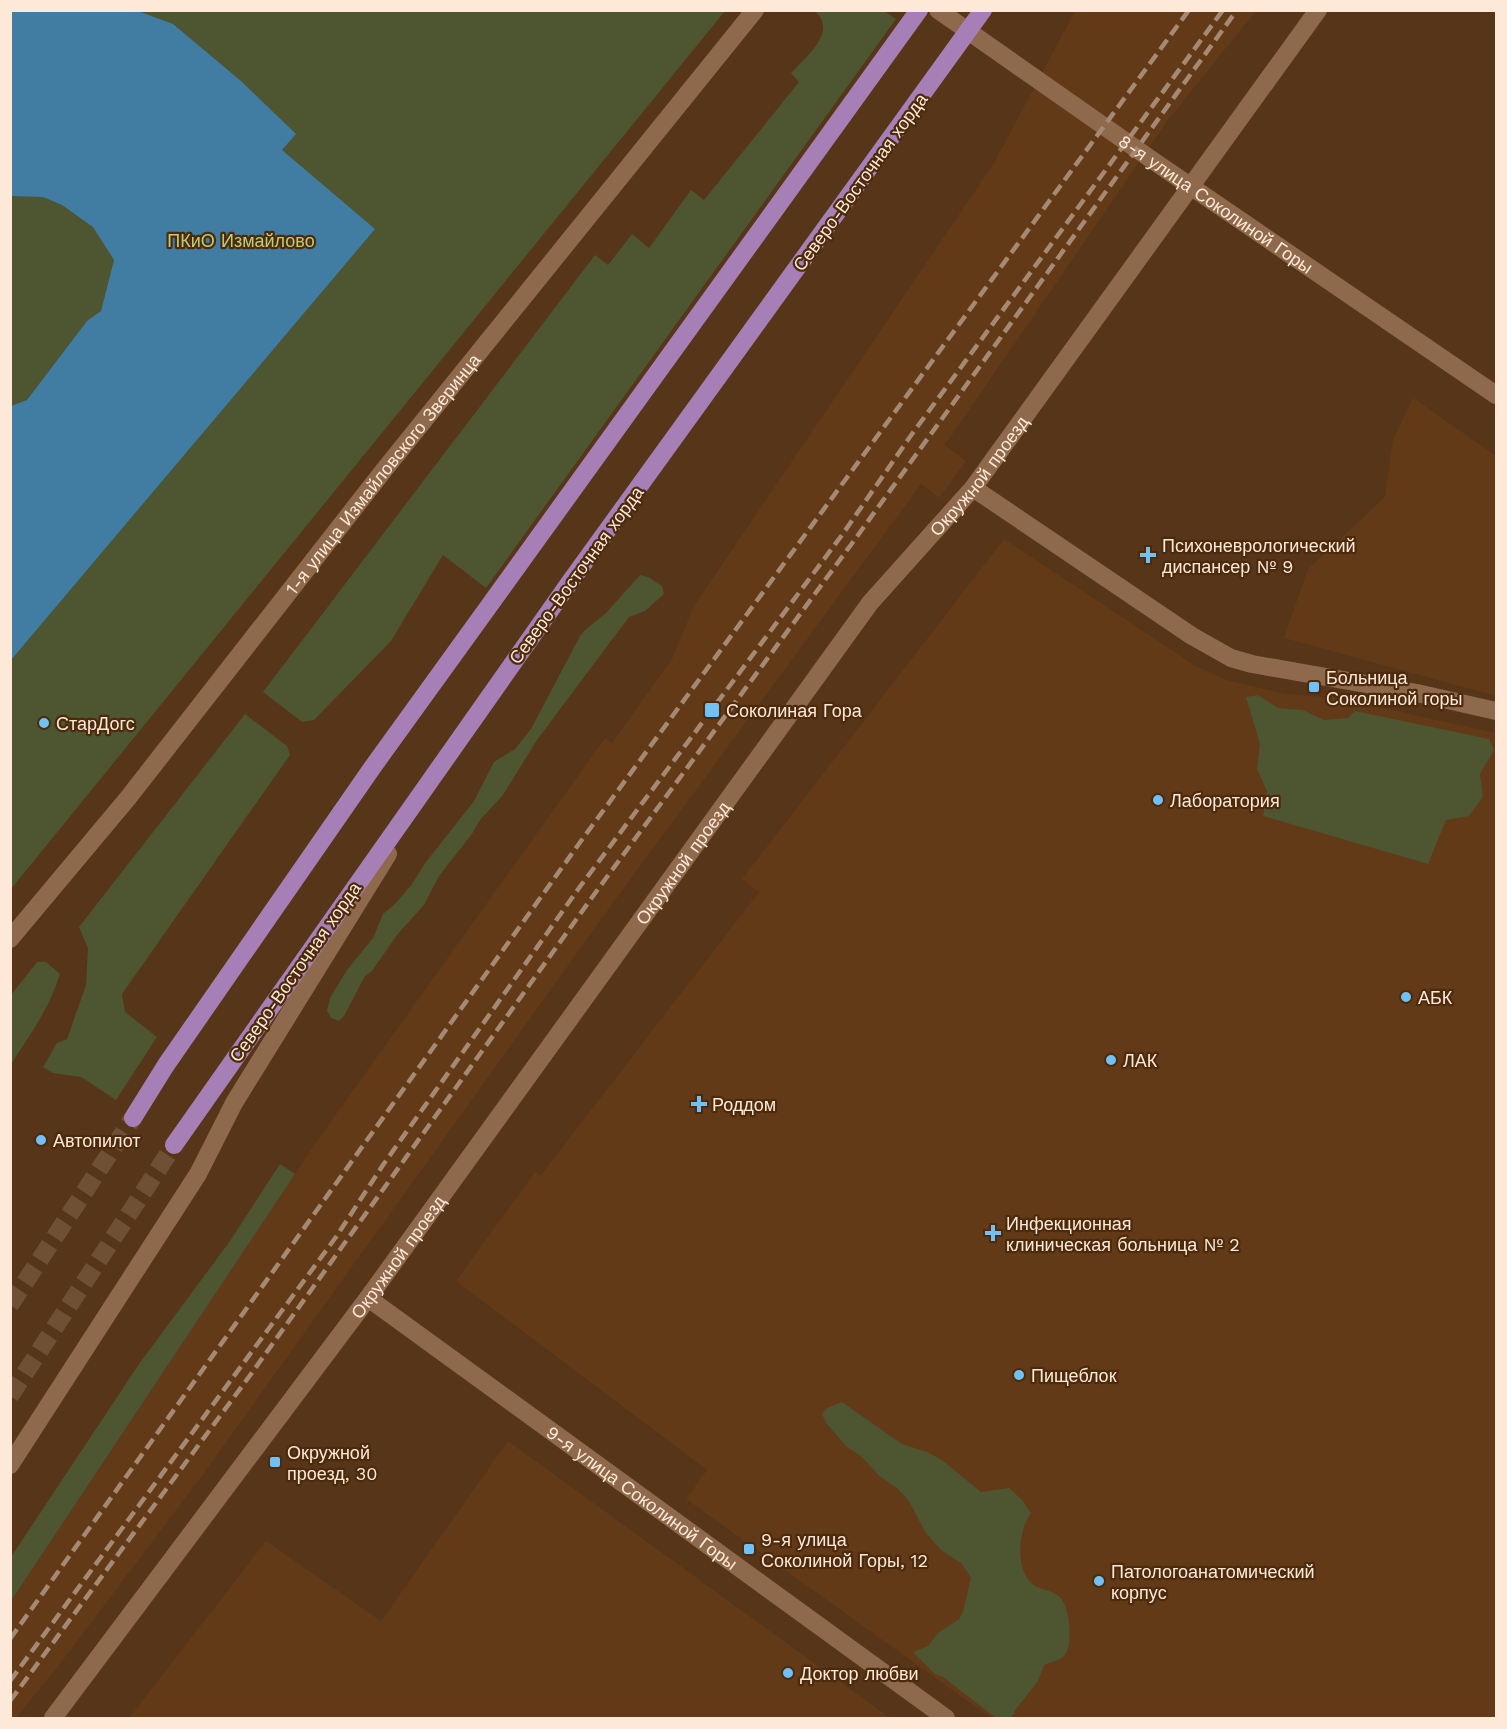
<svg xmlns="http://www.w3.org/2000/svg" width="1507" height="1729" font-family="'Work Sans',sans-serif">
	<rect width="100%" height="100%" fill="#573518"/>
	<g fill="#623a17">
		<polygon points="1075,11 1256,11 1168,120 945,445 966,461 939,498 921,484 610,907 204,1473 60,1664 16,1718 11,1718 11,1601 319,1138 605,738 612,743 672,659 694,606 994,163"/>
		<polygon points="1413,398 1496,456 1496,696 1284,638 1308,569 1385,497 1393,440"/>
		<polygon points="1004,539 1194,665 1226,680 1286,694 1337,698 1496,733 1496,1718 991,1718 686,1499 707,1470 456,1281 535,1172 541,1175 759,892 742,879"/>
		<polygon points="508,1441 890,1718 129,1718 266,1541 381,1621"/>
	</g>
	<g fill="#4d5531">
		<polygon points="11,11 725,11 11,889"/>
		<path d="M 815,11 L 884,11 L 896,19 L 486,588 L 443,555 L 391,641 L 314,720 L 302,722 L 263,692 L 595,255 L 608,265 L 632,234 L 649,248 L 691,190 L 704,200 L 799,82 L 791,73 C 806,57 838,32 815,11 Z"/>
		<polygon points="640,575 648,577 662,586 664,594 645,611 629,617 537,740 503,795 480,820 472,834 439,876 424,905 397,935 372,971 365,976 344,1016 339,1021 331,1018 327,1011 330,998 347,970 373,938 383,914 395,904 412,884 426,862 474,801 494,762 515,749 531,729 580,636 585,630 606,613"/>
		<polygon points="1258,695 1278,708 1303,710 1324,720 1348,718 1355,711 1489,739 1494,750 1480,774 1483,797 1469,816 1446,820 1428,864 1263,816 1267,791 1257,769 1260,744 1246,697"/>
		<polygon points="245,714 287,746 290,755 122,994 125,1012 157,1037 116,1100 81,1077 53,1073 43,1067 57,1043 67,1039 86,985 88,948 79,927"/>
		<path d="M 37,962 L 46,962 L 60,974 C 50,1007 30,1035 11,1064 L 11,995 Z"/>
		<polygon points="280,1164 295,1174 11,1601 11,1557 139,1364 230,1241"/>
		<path d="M 842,1402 L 902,1444 L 927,1452 L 942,1460 L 981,1492 L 1009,1488 L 1022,1500 L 1031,1513 C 1018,1530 1014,1572 1035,1586 C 1042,1590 1053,1590 1060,1597 C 1070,1608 1073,1643 1065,1655 C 1060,1661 1051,1662 1044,1665 L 1038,1681 L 1016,1709 L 1011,1718 L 996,1718 L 943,1677 L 935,1674 L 913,1652 L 928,1646 L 938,1633 L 959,1619 L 963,1612 L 971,1578 L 962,1564 L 941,1550 L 925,1532 L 909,1501 L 898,1489 L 878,1475 L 862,1457 L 847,1447 L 826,1423 L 822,1414 L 827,1408 Z"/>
	</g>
	<polygon fill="#417ca2" points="11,10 138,11 173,24 241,81 296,134 282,150 375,229 11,660 11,406 27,400 87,321 101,311 114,260 93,227 62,205 43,197 11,196"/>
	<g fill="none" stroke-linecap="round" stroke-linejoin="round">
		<g stroke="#705035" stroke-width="18" stroke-dasharray="18 9" stroke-linecap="butt">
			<polyline points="10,1305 133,1118"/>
			<polyline points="10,1396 174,1145"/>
		</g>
		<polyline stroke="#8f694b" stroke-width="18" points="973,488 1192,636 1231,658 1252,664 1417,693 1496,711"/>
		<g stroke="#8f694b" stroke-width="18">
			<path id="s1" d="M 938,10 L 1155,162 L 1496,395"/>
			<path id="s2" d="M 10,939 L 128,798 L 384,470 L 755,10"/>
			<path id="s3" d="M 368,1298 L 946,1718"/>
			<polyline points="10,1465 198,1174 234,1103 388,854"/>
			<path id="s4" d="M 53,1718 L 368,1298 L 870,603 L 973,488 L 1318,10"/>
		</g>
		<g stroke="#a67fb6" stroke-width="18">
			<polyline points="133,1118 166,1065 372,768 919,10"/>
			<polyline points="174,1145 570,582 983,10"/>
		</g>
		<g stroke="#a58972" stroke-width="4.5" stroke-dasharray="12 6" stroke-linecap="butt">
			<polyline points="10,1639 581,841 1189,10"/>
			<polyline points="10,1681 336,1237 383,1165 579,888 842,535 912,434 1223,10"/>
			<polyline points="10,1701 251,1374 593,896 853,542 1237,10"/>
		</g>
	</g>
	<g fill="#72c1f5" stroke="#4c2a0c" stroke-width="2">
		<path d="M1145 546h6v6h6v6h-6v6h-6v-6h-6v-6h6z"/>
		<rect x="1308" y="681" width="12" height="12" rx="3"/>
		<rect x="704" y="702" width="16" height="16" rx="3"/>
		<circle cx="44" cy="723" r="6"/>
		<circle cx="1158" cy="800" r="6"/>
		<circle cx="1406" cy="997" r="6"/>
		<circle cx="1111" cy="1060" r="6"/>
		<path d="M696 1095h6v6h6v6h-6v6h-6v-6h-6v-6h6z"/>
		<circle cx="41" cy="1140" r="6"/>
		<path d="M990 1224h6v6h6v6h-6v6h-6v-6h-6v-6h6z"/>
		<circle cx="1019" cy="1375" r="6"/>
		<rect x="269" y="1456" width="12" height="12" rx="3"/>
		<rect x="743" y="1543" width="12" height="12" rx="3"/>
		<circle cx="1099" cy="1581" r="6"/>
		<circle cx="788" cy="1673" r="6"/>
	</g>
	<g text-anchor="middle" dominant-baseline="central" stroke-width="4.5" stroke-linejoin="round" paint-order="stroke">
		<g font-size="18" fill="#fee8d8" stroke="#4c2a0c">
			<text transform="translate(860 182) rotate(-54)">Северо-Восточная хорда</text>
			<text stroke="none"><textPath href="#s1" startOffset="339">8-я улица Соколиной Горы</textPath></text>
			<text stroke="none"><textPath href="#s2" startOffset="596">1-я улица Измайловского Зверинца</textPath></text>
			<text stroke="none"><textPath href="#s4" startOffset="1550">Окружной проезд</textPath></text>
			<text transform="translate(576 575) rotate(-54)">Северо-Восточная хорда</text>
			<text stroke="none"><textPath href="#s4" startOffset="1062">Окружной проезд</textPath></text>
			<text transform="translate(295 972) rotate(-55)">Северо-Восточная хорда</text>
			<text stroke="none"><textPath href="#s4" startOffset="576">Окружной проезд</textPath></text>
			<text stroke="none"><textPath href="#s3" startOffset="339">9-я улица Соколиной Горы</textPath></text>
		</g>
		<g font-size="18" fill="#bbce76" stroke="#4c2a0c">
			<text x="241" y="240">ПКиО Измайлово</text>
		</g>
		<g font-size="18" fill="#fee8d8" stroke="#4c2a0c" text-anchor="start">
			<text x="1162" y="545">Психоневрологический<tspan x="1162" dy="21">диспансер № 9</tspan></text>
			<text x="1326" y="677">Больница<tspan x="1326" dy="21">Соколиной горы</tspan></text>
			<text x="726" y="710">Соколиная Гора</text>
			<text x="56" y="723">СтарДогс</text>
			<text x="1170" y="800">Лаборатория</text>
			<text x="1418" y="997">АБК</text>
			<text x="1123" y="1060">ЛАК</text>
			<text x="712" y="1104">Роддом</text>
			<text x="53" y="1140">Автопилот</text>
			<text x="1006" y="1223">Инфекционная<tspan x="1006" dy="21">клиническая больница № 2</tspan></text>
			<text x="1031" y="1375">Пищеблок</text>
			<text x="287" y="1452">Окружной<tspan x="287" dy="21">проезд, 30</tspan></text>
			<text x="761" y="1539">9-я улица<tspan x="761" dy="21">Соколиной Горы, 12</tspan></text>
			<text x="1111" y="1571">Патологоанатомический<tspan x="1111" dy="21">корпус</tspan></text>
			<text x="800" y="1673">Доктор любви</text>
		</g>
	</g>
	<rect width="1507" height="1729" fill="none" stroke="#fee8d8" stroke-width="24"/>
</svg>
